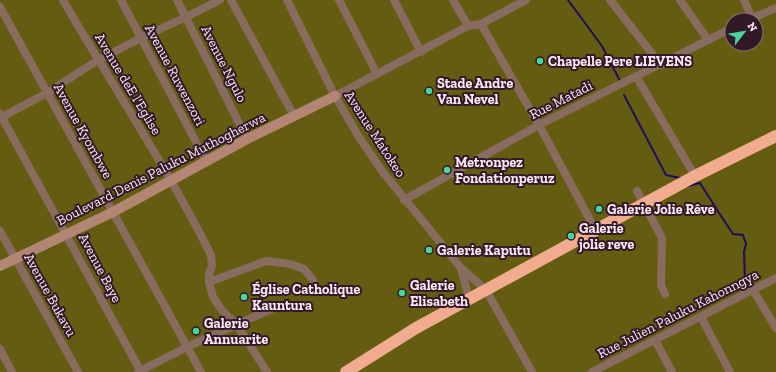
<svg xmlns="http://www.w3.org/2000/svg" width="776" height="372" font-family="'Zilla Slab',serif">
	<rect width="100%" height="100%" fill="#5b2547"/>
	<path fill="#645c10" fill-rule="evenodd" d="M 0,0 L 776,0 L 776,372 L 0,372 ZM 732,20 L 756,20 L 756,44 L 732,44 Z"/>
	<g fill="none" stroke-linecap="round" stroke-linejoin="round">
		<g stroke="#200c5c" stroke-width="2">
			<polyline points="568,0 602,46 620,81"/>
			<polyline points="624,95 666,175 680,178"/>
			<polyline points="688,186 700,183 721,216 733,234 743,235 746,244 744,252 745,280"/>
		</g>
		<g stroke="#896c60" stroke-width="8">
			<path d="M 63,0 C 112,85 167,167 211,255 L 212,266 L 209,274 L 209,282 L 213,297 L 221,309 L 237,325 L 267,372"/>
			<polyline points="121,0 206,161"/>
			<polyline points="177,0 247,139"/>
			<polyline points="231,0 294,116"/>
			<polyline points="287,0 335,96 359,137 382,171 461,268 486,290 532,372"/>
			<polyline points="339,0 377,74"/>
			<polyline points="394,0 421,52"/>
			<polyline points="453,0 468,26"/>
			<polyline points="610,0 661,65"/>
			<polyline points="680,0 708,40"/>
			<polyline points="744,0 752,18"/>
			<polyline points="0,7 201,372"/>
			<polyline points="748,20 776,8"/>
			<polyline points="481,24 539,125 596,231"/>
			<polyline points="636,76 695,176"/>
			<polyline points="335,96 468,26 481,24 526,0"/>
			<polyline points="0,114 141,372"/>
			<polyline points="0,118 47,93 98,60 141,38 186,17 220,0"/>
			<polyline points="637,191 662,238 661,285 665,294"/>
			<polyline points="404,200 539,125 732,28"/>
			<polyline points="0,231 78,372"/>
			<polyline points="461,268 469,299"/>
			<polyline points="209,282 266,261 290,264 299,267 304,269 313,280"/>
			<polyline points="753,290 776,328"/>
			<polyline points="701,317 730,372"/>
			<polyline points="655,340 672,372"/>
			<polyline points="0,349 12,372"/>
			<polyline points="138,372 187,347 276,307"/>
			<polyline points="592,372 776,278"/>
		</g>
		<polyline stroke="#b38674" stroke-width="10" points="0,266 113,212 247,139 335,96"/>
		<polyline stroke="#f1ac90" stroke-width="12" points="346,372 416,328 695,176 776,136"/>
	</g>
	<g fill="#47d49d" stroke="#311928" stroke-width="1.5">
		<circle cx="540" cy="61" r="4"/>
		<circle cx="429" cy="91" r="4"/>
		<circle cx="447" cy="170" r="4"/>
		<circle cx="599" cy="209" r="4"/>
		<circle cx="571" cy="236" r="4"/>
		<circle cx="429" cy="250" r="4"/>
		<circle cx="402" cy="293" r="4"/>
		<circle cx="244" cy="297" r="4"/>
		<circle cx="196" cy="331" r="4"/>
	</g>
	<g text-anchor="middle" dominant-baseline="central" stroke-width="4" stroke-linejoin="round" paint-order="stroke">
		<g font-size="14" font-weight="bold" fill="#fde8f3" stroke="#311928" text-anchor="start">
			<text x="548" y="61">Chapelle Pere LIEVENS</text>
			<text x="437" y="83">Stade Andre<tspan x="437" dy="16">Van Nevel</tspan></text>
			<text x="455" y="162">Metronpez<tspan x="455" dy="16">Fondationperuz</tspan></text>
			<text x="607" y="209">Galerie Jolie Rêve</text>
			<text x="579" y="228">Galerie<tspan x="579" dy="16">jolie reve</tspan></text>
			<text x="437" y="250">Galerie Kaputu</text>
			<text x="410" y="285">Galerie<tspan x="410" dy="16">Elisabeth</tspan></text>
			<text x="252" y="289">Église Catholique<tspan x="252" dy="16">Kauntura</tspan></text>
			<text x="204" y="323">Galerie<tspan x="204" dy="16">Annuarite</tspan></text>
		</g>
		<g font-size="14" fill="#fde8f3" stroke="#311928">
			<text transform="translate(224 64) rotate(63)">Avenue Ngulo</text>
			<text transform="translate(175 75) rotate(62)">Avenue Ruwenzori</text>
			<text transform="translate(128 84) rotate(59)">Avenue deE l'Eglise</text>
			<text transform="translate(561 100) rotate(-27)">Rue Matadi</text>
			<text transform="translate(83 131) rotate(61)">Avenue Kyombwe</text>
			<text transform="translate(375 134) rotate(57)">Avenue Matokeo</text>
			<text transform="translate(161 169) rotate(-27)">Boulevard Denis Paluku Muthogherwa</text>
			<text transform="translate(100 268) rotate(62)">Avenue Baye</text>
			<text transform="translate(50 295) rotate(61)">Avenue Bukavu</text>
			<text transform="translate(678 314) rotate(-27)">Rue Julien Paluku Kahonngya</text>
		</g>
	</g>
	<g transform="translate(744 32) rotate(59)"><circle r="19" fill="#311928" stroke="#836c79"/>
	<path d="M0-3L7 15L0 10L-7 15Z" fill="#47d49d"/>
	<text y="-6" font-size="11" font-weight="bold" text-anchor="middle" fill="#fde8f3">N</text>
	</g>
</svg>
